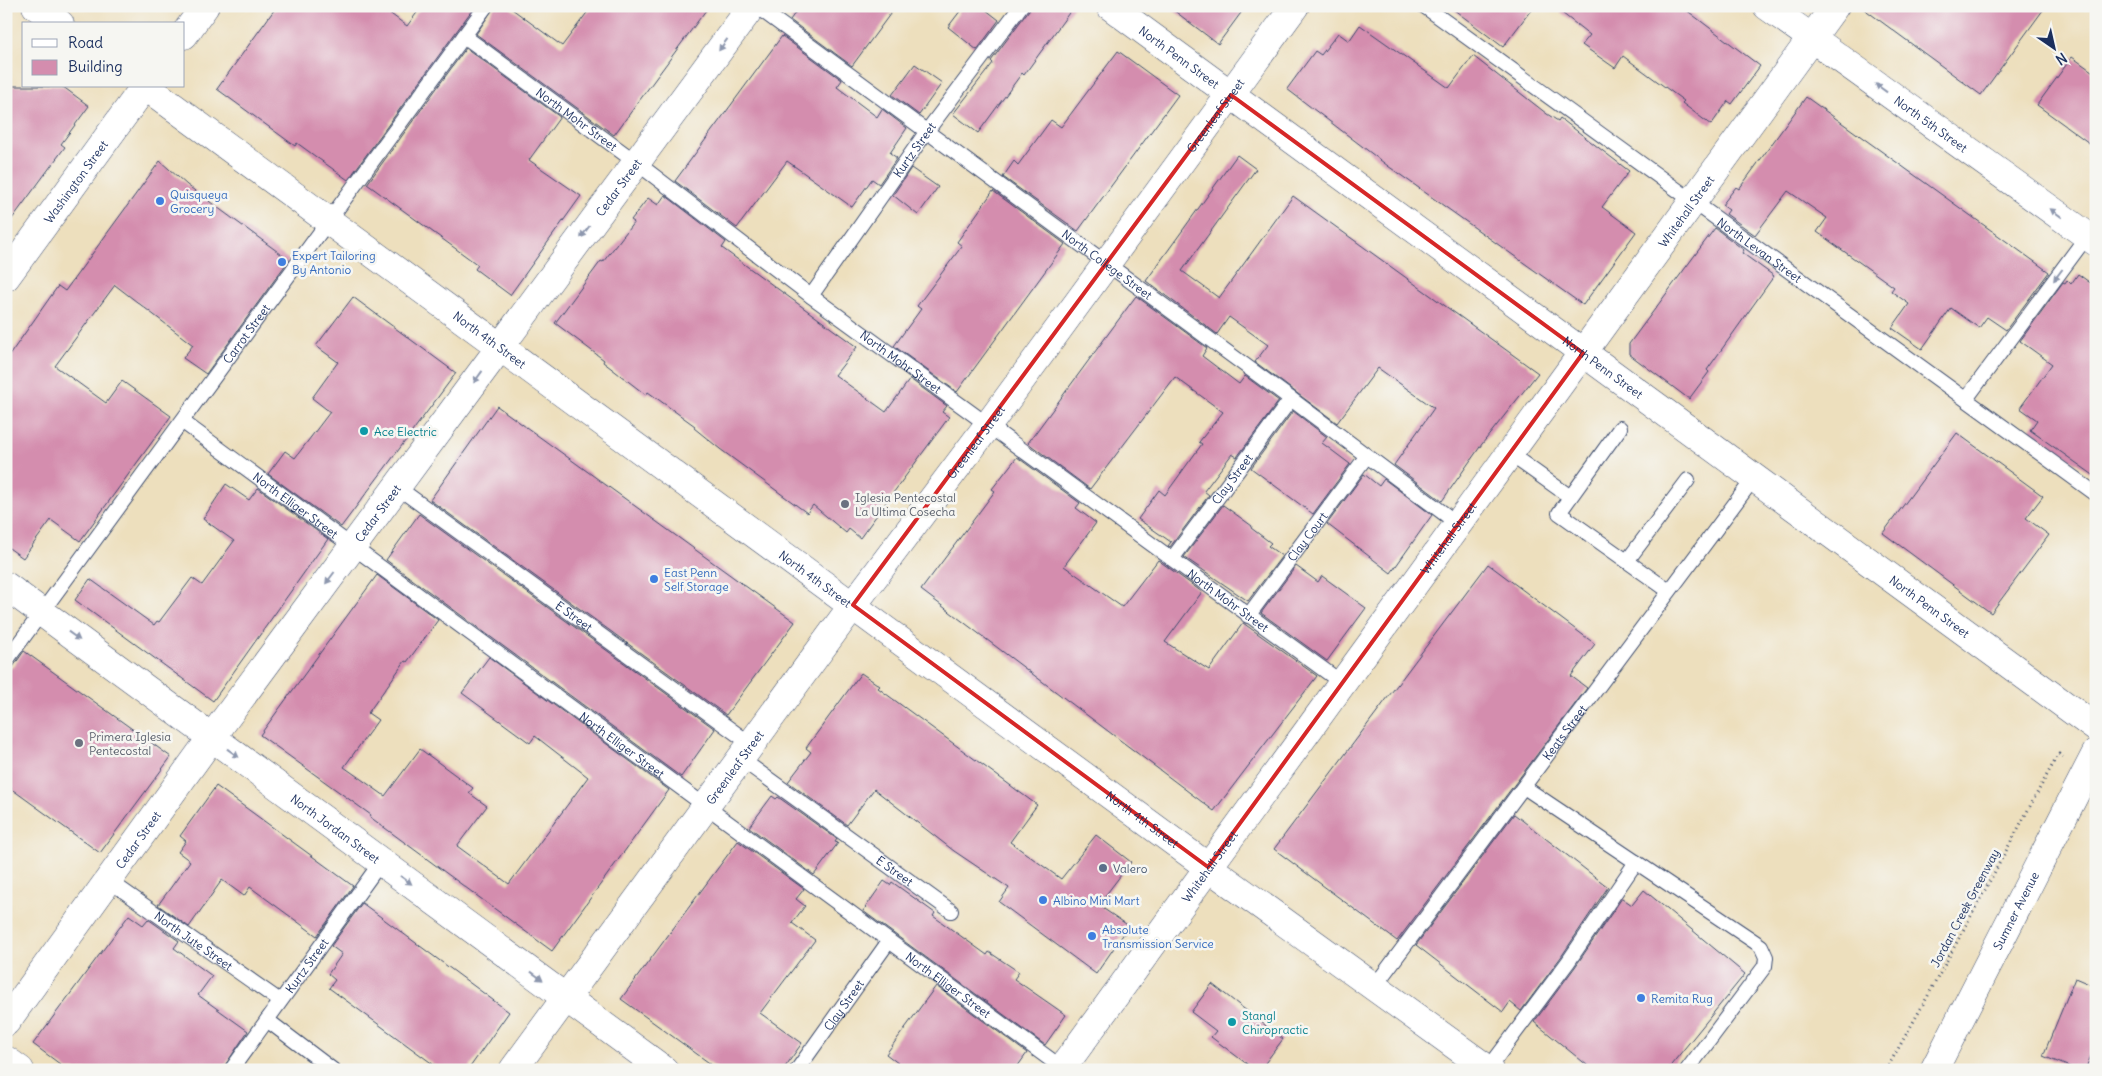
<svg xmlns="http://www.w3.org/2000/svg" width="2102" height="1076" font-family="Delius,sans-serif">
	<rect width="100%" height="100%" fill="#f6f6f2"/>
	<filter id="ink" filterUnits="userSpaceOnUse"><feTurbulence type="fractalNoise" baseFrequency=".02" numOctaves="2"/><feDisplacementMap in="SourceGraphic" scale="10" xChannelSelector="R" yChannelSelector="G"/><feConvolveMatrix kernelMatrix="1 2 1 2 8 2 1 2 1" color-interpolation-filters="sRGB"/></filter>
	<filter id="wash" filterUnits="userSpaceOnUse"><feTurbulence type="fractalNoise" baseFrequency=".0096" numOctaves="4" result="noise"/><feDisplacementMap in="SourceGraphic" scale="20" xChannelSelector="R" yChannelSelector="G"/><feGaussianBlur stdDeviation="1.12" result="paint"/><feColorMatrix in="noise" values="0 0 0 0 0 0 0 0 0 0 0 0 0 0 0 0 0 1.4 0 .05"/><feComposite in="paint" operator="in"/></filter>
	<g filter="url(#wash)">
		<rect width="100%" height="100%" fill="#eddfbd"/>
		<g id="blocks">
			<g fill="#d48dae">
				<polygon points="277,6 380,6 407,26 422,6 475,6 348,180 297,143 295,146 217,89"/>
				<polygon points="495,6 508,6 562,46 592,6 709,6 614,135 476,34"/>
				<polygon points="800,6 896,6 852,66 790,20"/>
				<polygon points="964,6 981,6 999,20 977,50 948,27"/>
				<polygon points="1032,6 1074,6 1024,75 1022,73 978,133 953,114 993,63 991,61"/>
				<polygon points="1168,6 1246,6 1218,44"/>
				<polygon points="1449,6 1534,6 1503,47"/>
				<polygon points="1553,6 1681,6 1760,66 1732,104 1728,101 1711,125 1682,103 1684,101 1623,56 1615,68 1582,45 1590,35"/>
				<polygon points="1860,6 2046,6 1981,95"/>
				<polygon points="1360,25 1449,88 1473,56 1547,114 1558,121 1560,118 1629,171 1602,207 1636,232 1583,305 1388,166 1287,89 1315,51 1321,55 1338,33 1349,41"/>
				<polygon points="782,36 842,80 837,87 877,117 882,109 907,128 890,153 897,158 879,184 872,179 852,207 787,161 737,228 675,181"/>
				<polygon points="466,48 560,117 529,160 581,196 510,295 475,269 478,265 367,184"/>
				<polygon points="1118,51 1178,95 1078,231 1003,177 1014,161 1018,165 1051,120 1061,127"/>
				<polygon points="2072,57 2096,74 2096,148 2037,105"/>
				<polygon points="915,64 942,83 919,115 892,95"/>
				<polygon points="6,86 62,86 89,106 61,144 65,147 6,227"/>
				<polygon points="1806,97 2049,272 2006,330 1987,317 1979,328 1951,308 1922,349 1892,328 1909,304 1891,291 1894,287 1817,232 1827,218 1788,191 1755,235 1726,214 1729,210 1722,205 1736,187 1739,189"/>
				<polygon points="1237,155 1256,169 1182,271 1219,298 1293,196 1538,373 1482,444 1442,501 1394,465 1434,408 1378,368 1337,423 1255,362 1268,345 1229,317 1217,334 1146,281"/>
				<polygon points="160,161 187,185 289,260 206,374 183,358 193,345 115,285 55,366 106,403 122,381 171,416 80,541 51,520 23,558 6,546 6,360 58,286 65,291"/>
				<polygon points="911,168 938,187 918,215 893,195"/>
				<polygon points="993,191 1065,244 957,392 894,346 921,309 917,306 962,246 957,242"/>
				<polygon points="665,195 726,242 722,248 857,347 835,375 886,412 910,379 947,406 942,412 949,417 860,538 849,529 846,533 813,505 807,513 720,449 694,428 695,426 648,392 646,395 603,362 604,360 555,323 601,261 603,262 634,222 631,220 648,198 658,205"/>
				<polygon points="1715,228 1744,250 1742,253 1774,276 1707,370 1709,372 1689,399 1629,354 1629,344"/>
				<polygon points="2078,274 2096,287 2096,477 2030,430 2037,420 2020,408 2052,364 2020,341 2063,282 2065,283 2067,280 2071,284"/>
				<polygon points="1136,296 1207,348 1202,356 1239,384 1245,376 1279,401 1237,457 1232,454 1204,491 1209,495 1170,547 1168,546 1171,542 1138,519 1159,490 1165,495 1202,444 1199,442 1223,412 1175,377 1090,489 1028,443"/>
				<polygon points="353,297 456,373 341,527 268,474 285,451 295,458 330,412 312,398 338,362 316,346"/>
				<polygon points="497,406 795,622 726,715 430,500"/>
				<polygon points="1293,411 1327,437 1322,443 1350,464 1313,514 1251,468"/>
				<polygon points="1957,433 2043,496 2026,518 2049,535 1991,613 1883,533"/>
				<polygon points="1017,457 1080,503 1076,508 1096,523 1064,566 1122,607 1158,560 1202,592 1165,642 1209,670 1243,623 1317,676 1214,811 921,590 995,491 992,489"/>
				<polygon points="1364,474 1379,486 1384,479 1432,515 1391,573 1327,524"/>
				<polygon points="226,484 249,500 258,488 328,539 213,701 75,600 90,579 154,625 157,621 159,622 192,578 202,585 234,541 203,519"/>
				<polygon points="1223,505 1252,526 1251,528 1271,543 1268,546 1282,556 1248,601 1184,557"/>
				<polygon points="419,514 715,729 681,777 386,560"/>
				<polygon points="1488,564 1595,644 1571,676 1587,688 1397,941 1274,849"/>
				<polygon points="1296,566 1318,582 1322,576 1366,608 1327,661 1261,613"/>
				<polygon points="377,575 438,620 407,662 405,661 368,713 378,720 344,767 385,796 420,749 473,788 469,793 487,806 457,846 509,884 588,777 535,736 530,743 462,693 489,657 669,790 552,951 370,817 371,815 260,735"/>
				<polygon points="24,651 171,757 100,853 6,785 6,670 13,667"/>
				<polygon points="861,673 880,686 878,688 1037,805 1010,842 1061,879 1096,835 1131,862 1098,905 1129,926 1096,974 999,902 1009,888 954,851 874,789 847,825 788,782 811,752 806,748"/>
				<polygon points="216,786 353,886 317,936 250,887 244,896 222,880 189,927 158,905 190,861 178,852 186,841 180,836"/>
				<polygon points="772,796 776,799 778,797 837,839 835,842 838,843 814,875 749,827"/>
				<polygon points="1514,814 1608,887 1561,957 1521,1011 1510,1002 1503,1012 1416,945"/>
				<polygon points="738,841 804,889 796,899 805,906 792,923 815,940 760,1013 802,1043 783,1070 719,1070 621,999"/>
				<polygon points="884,881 890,885 892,882 935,913 933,916 987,955 989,952 1019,972 1014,979 1066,1015 1045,1045 863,911"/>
				<polygon points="1644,890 1745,974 1667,1070 1593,1070 1534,1022 1575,967 1622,898 1632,905"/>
				<polygon points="362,903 509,1012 468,1070 441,1070 329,988 335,980 328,974 342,954 331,946"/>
				<polygon points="129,915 143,925 148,919 179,941 174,948 212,976 198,995 248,1031 222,1070 68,1070 33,1044"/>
				<polygon points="2075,978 2096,987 2096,1044 2085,1070 2077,1070 2043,1056"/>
				<polygon points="1212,984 1283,1039 1260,1070 1255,1070 1211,1037 1216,1031 1191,1012"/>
				<polygon points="936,986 1027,1053 1015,1070 907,1070 886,1054"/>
			</g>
		</g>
	</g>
	<g filter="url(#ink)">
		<use href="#blocks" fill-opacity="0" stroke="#3a496c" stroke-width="1"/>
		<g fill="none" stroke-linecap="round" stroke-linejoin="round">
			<defs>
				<g id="service">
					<path id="s1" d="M 756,6 L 1291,399 L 1458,524"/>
					<path id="s2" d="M 1424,6 L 2096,494"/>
					<path id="s3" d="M 464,36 L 637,163 L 811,296 L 1342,683"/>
					<path id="s4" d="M 811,296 L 927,131 L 1021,6"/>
					<polyline points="1966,399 2087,236"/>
					<path id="s5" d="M 183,422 L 1062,1068"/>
					<polyline points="1620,428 1559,513 1669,591"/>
					<polyline points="1510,454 1569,496"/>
					<path id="s6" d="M 397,487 L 752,745"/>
					<path id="s7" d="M 1172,559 L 1291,399"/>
					<polyline points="1627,561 1688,480"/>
					<path id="s8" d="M 1248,616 L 1366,457"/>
					<path id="s9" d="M 6,661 L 486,6"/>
					<path id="s10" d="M 741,759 L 951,911"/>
					<polyline points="1524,787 1761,946 1766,957 1765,966 1687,1070"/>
					<path id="s11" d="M 108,880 L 280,1001"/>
					<path id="s12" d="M 1374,987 L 1754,478"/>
					<polyline points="267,1020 333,1070"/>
					<polyline points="1488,1069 1568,962 1636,862"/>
					<path id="s13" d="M 231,1070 L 381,862"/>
					<path id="s14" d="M 797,1070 L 889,941"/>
				</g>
				<g id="minor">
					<path id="s15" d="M 1110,6 L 2096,728"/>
					<path id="s16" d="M 1767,6 L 2096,242"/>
					<polyline points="184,35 205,6"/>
					<path id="s17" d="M 6,277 L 145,86"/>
					<path id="s18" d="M 6,586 L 664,1070"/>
					<path id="s19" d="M 6,1022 L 212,737 L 752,6"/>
					<polyline points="6,1060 20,1070"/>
					<path id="s20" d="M 513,1070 L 853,605 L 989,424 L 1295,6"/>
					<path id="s21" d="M 1061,1070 L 1835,6"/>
				</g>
				<g id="tertiary">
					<polyline points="36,6 60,24"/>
					<path id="s22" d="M 145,86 L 1208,867 L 1489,1070"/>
					<path id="s23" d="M 1934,1070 L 2096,753"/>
				</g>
			</defs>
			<use href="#service" stroke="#3a496c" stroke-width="16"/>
			<use href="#minor" stroke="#3a496c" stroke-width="29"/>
			<use href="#tertiary" stroke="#3a496c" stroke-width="29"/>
			<polyline stroke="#3a496c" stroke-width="3" stroke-dasharray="1 4" stroke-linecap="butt" points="1886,1070 1924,1003 2048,773 2059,754 2063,757"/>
			<use href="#service" stroke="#fff" stroke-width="14"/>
			<use href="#minor" stroke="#fff" stroke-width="28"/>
			<use href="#tertiary" stroke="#fff" stroke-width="28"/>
		</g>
		<defs><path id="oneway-solid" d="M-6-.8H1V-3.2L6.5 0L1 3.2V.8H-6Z" transform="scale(1.25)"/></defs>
		<g fill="#8d97ae">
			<use href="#oneway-solid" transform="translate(723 45) rotate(126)"/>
			<use href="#oneway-solid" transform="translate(1881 88) rotate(-144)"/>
			<use href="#oneway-solid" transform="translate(2056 213) rotate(-144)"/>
			<use href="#oneway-solid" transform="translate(585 232) rotate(127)"/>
			<use href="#oneway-solid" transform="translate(2058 275) rotate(127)"/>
			<use href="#oneway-solid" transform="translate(478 377) rotate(126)"/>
			<use href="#oneway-solid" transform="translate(330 578) rotate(127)"/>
			<use href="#oneway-solid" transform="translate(74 636) rotate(36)"/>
			<use href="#oneway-solid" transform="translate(233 753) rotate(36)"/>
			<use href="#oneway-solid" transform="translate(406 880) rotate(36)"/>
			<use href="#oneway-solid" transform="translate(537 976) rotate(36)"/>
		</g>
	</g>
	<path fill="none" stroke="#d62828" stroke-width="4" stroke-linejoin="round" d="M 1231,95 L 1583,353 L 1208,867 L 853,605 Z"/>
	<g fill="#3f7fe0" stroke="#f6f6f2" stroke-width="2">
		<circle cx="160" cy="201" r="5"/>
		<circle cx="282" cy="262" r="5"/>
		<circle cx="654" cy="579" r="5"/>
		<circle cx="1043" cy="900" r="5"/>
		<circle cx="1092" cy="936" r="5"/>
		<circle cx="1641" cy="998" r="5"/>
	</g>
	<g fill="#0f9aa8" stroke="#f6f6f2" stroke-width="2">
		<circle cx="364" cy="431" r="5"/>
		<circle cx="1232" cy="1022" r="5"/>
	</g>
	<g fill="#6b7280" stroke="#f6f6f2" stroke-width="2">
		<circle cx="845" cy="504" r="5"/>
		<circle cx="79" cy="743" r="5"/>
	</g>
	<circle fill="#5c6f8a" stroke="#f6f6f2" stroke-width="2" cx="1103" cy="868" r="5"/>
	<g text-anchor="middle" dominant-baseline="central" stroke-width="5" stroke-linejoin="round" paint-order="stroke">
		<g font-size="12" fill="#1b2f5e" stroke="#f6f6f2">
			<text stroke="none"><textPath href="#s15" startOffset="86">North Penn Street</textPath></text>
			<text stroke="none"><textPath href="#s20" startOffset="1185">Greenleaf Street</textPath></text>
			<text stroke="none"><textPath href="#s3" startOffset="140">North Mohr Street</textPath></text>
			<text stroke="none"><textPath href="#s16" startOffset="202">North 5th Street</textPath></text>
			<text stroke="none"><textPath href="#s4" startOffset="179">Kurtz Street</textPath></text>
			<text stroke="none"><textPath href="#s17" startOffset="118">Washington Street</textPath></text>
			<text stroke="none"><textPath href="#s19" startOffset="1035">Cedar Street</textPath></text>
			<text stroke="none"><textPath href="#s21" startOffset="1062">Whitehall Street</textPath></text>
			<text stroke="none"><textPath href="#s2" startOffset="415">North Levan Street</textPath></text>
			<text stroke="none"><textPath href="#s1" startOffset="436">North College Street</textPath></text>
			<text stroke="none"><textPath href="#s9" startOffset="406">Carrot Street</textPath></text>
			<text stroke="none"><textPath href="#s22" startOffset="428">North 4th Street</textPath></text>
			<text stroke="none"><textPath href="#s3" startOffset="545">North Mohr Street</textPath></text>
			<text stroke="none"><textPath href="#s15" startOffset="611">North Penn Street</textPath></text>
			<text stroke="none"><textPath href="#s20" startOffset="780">Greenleaf Street</textPath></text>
			<text stroke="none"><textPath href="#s7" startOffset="100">Clay Street</textPath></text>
			<text stroke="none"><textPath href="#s5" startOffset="140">North Elliger Street</textPath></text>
			<text stroke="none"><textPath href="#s19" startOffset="630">Cedar Street</textPath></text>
			<text stroke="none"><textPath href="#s8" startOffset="99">Clay Court</textPath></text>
			<text stroke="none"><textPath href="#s21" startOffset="658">Whitehall Street</textPath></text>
			<text stroke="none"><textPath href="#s22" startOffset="832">North 4th Street</textPath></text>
			<text stroke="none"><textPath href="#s3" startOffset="950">North Mohr Street</textPath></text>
			<text stroke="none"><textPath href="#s15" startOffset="1016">North Penn Street</textPath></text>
			<text stroke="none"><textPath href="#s6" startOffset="219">E Street</textPath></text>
			<text stroke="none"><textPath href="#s12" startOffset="318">Keats Street</textPath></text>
			<text stroke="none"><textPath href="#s5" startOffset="545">North Elliger Street</textPath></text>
			<text stroke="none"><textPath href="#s20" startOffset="375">Greenleaf Street</textPath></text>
			<text stroke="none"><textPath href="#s22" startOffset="1238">North 4th Street</textPath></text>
			<text stroke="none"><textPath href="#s18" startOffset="409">North Jordan Street</textPath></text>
			<text stroke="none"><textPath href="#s19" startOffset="225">Cedar Street</textPath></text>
			<text stroke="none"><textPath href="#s21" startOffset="252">Whitehall Street</textPath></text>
			<text stroke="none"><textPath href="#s10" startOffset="190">E Street</textPath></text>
			<text transform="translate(1965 908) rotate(-62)">Jordan Creek Greenway</text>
			<text stroke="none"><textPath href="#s23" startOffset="179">Sumner Avenue</textPath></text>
			<text stroke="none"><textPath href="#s11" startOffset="105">North Jute Street</textPath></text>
			<text stroke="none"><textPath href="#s13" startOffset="129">Kurtz Street</textPath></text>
			<text stroke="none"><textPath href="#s5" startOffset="950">North Elliger Street</textPath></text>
			<text stroke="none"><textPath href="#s14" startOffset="80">Clay Street</textPath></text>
		</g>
		<g font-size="12" fill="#366cbe" stroke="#f6f6f2" text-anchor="start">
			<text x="170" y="194">Quisqueya<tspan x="170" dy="14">Grocery</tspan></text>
			<text x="292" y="255">Expert Tailoring<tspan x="292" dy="14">By Antonio</tspan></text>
			<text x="664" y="572">East Penn<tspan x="664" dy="14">Self Storage</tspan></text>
			<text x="1053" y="900">Albino Mini Mart</text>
			<text x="1102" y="929">Absolute<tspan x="1102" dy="14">Transmission Service</tspan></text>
			<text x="1651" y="998">Remita Rug</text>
		</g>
		<g font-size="12" fill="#0d838f" stroke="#f6f6f2" text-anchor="start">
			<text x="374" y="431">Ace Electric</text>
			<text x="1242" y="1015">Stangl<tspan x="1242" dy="14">Chiropractic</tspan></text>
		</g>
		<g font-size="12" fill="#5b616d" stroke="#f6f6f2" text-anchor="start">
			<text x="855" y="497">Iglesia Pentecostal<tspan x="855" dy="14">La Ultima Cosecha</tspan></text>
			<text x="89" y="736">Primera Iglesia<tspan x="89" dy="14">Pentecostal</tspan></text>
		</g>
		<g font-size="12" fill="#4e5e75" stroke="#f6f6f2" text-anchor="start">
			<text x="1113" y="868">Valero</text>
		</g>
	</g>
	<rect width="2102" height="1076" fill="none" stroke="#f6f6f2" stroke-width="25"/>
	<rect x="22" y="22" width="162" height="65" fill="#f6f6f2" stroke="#9ea6b7"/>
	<rect x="32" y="39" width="25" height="8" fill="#ffffff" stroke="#9ea6b7"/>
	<text x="68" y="48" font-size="15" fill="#1b2f5e">Road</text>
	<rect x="32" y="60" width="25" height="15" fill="#d48dae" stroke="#9ea6b7"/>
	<text x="68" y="72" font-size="15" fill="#1b2f5e">Building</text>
	<g transform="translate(2054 48) rotate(146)" stroke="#f6f6f2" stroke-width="4" paint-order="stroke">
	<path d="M0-4L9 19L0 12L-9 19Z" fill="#1b2f5e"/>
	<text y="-8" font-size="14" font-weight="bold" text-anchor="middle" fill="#1b2f5e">N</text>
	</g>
</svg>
